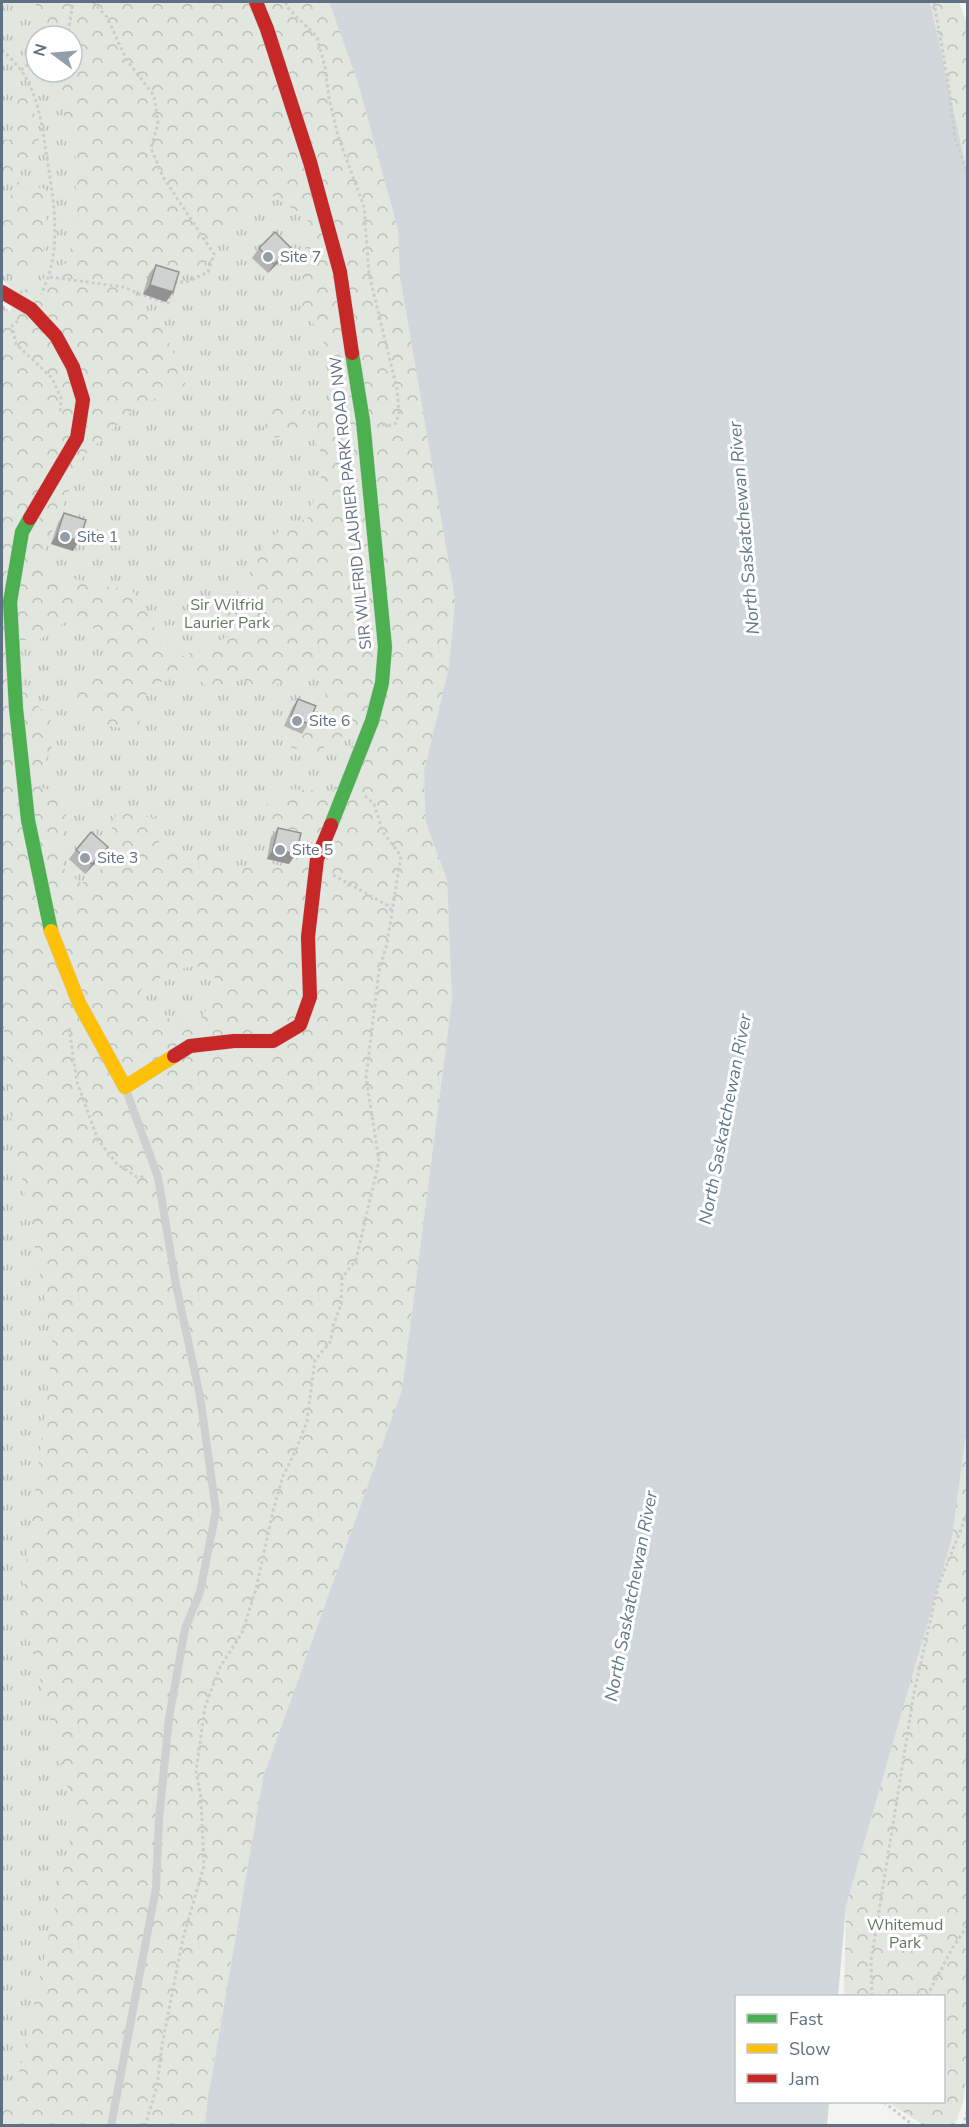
<svg xmlns="http://www.w3.org/2000/svg" width="969" height="2127" font-family="'Nunito Sans',sans-serif">
	<defs>
		<pattern id="grass-tufts" width="24" height="20" patternUnits="userSpaceOnUse" patternTransform="scale(1.5)"><rect width="24" height="20" fill="#e1e6de"/><path d="M3 7l-1-3M5 7V3M7 7l1-3M15 17l-1-3M17 17v-4M19 17l1-3" fill="none" stroke="#babfb9"/></pattern>
		<pattern id="forest-crowns" width="20" height="18" patternUnits="userSpaceOnUse" patternTransform="scale(1.5)"><rect width="20" height="18" fill="#e1e6de"/><path d="M2 6a3 3 0 1 1 6 0M12 15a3 3 0 1 1 6 0" fill="none" stroke="#babfb9"/></pattern>
	</defs>
	<rect width="100%" height="100%" fill="#f3f3f0"/>
	<path fill="url(#grass-tufts)" fill-rule="evenodd" d="M 2,2 L 329,2 L 398,230 L 400,277 L 449,667 L 424,772 L 426,823 L 447,880 L 402,1390 L 263,1778 L 207,2104 L 205,2125 L 2,2125 L 2,304 L 10,312 L 18,296 L 2,279 ZM 36,36 L 72,36 L 72,72 L 36,72 Z"/>
	<g fill="url(#forest-crowns)" fill-rule="evenodd">
		<path d="M 35,2 L 329,2 L 358,83 L 398,230 L 400,277 L 455,600 L 449,667 L 424,772 L 426,823 L 447,880 L 452,999 L 402,1390 L 263,1778 L 202,2125 L 2,2125 L 2,2094 L 15,2092 L 75,1816 L 21,1606 L 53,1346 L 10,1111 L 7,1059 L 2,1010 L 2,328 L 18,296 L 69,261 L 76,204 L 75,130 L 41,72 L 72,72 L 72,36 L 48,36 ZM 269,194 L 308,218 L 300,304 L 322,336 L 335,384 L 348,389 L 352,409 L 314,420 L 297,399 L 267,412 L 263,439 L 310,433 L 326,462 L 308,518 L 268,538 L 228,613 L 228,637 L 180,657 L 153,626 L 146,609 L 131,589 L 109,587 L 36,570 L 83,457 L 135,408 L 186,385 L 165,332 L 134,295 L 137,271 L 203,270 L 212,243 ZM 81,615 L 107,643 L 104,660 L 69,690 L 73,707 C 94,718 117,736 140,724 L 138,699 L 155,691 L 171,669 L 188,674 L 221,694 L 229,675 L 243,679 L 262,692 L 299,674 L 326,678 L 325,701 L 303,735 L 282,736 L 292,748 L 316,754 L 331,742 L 359,728 L 333,792 L 288,789 L 266,805 L 272,830 L 298,839 L 292,868 L 264,862 L 238,869 L 216,865 L 208,854 L 185,853 L 159,847 L 159,819 L 117,811 L 98,877 L 81,883 L 63,868 L 62,840 L 69,797 L 35,785 L 57,735 L 49,717 L 38,706 L 22,685 L 21,640 L 38,641 L 58,626 ZM 195,966 L 211,971 L 218,983 L 204,1014 L 197,1025 L 184,1024 L 138,1007 L 141,990 C 160,976 172,970 195,966 Z"/>
		<polygon points="930,2 959,2 967,23 967,178"/>
		<polygon points="22,92 33,106 39,137 33,162 16,171 2,172 2,139 9,140 17,127 11,100"/>
		<polygon points="15,181 45,189 47,227 42,261 10,278 2,269 2,213 8,212 9,201"/>
		<polygon points="967,1417 968,1915 966,1919 968,1919 968,2064 963,2103 955,2125 923,2125 888,2102 944,2102 944,1996 844,1996 846,1906 952,1538"/>
	</g>
	<polygon fill="#d1d7da" points="329,2 930,2 968,178 968,1417 952,1538 846,1906 838,1996 736,1996 736,2102 829,2102 827,2125 205,2125 207,2104 263,1778 402,1390 452,999 447,880 426,823 424,772 449,667 455,600 400,277 398,230 358,83"/>
	<g fill="none" stroke-linecap="round" stroke-linejoin="round">
		<defs>
			<g id="fast">
				<polyline points="30,518 22,532 10,602 16,708 28,820 51,931"/>
				<polyline points="331,825 372,721 382,683 385,647 363,421 352,353"/>
			</g>
			<polyline id="slow" points="51,931 79,1003 125,1087 174,1056"/>
			<g id="jam">
				<polyline points="256,2 267,29 310,162 340,272 352,353"/>
				<polyline points="2,292 31,309 56,336 73,367 83,400 77,438 30,518"/>
				<polyline points="174,1056 190,1046 234,1041 273,1041 300,1025 310,997 308,937 317,859 331,825"/>
			</g>
		</defs>
		<use href="#fast" stroke="#cfd0d1" stroke-width="15"/>
		<use href="#slow" stroke="#cfd0d1" stroke-width="15"/>
		<use href="#jam" stroke="#cfd0d1" stroke-width="15"/>
		<g stroke="#ccc" stroke-width="3" stroke-dasharray="3 3" stroke-linecap="butt">
			<polyline points="93,2 107,17 126,59 154,96 158,123 151,148 163,177 214,254 208,272 189,281 174,283"/>
			<polyline points="286,2 287,7 317,37 325,67 329,98 338,136 364,207 369,274 397,389 399,413 396,423 388,426 381,424"/>
			<polyline points="934,2 949,88 955,139 968,175"/>
			<polyline points="65,36 68,34 73,2"/>
			<path d="M 2,50 C 13,60 24,72 30,86 C 41,109 43,134 47,158 C 54,204 63,250 41,294"/>
			<polyline points="21,70 36,58"/>
			<polyline points="50,277 124,287 139,294 168,303 170,295"/>
			<polyline points="18,321 12,326 16,344 52,378 61,398 60,414"/>
			<polyline points="333,875 387,905 392,911"/>
			<polyline points="69,1028 77,1082 98,1140 117,1164 137,1177 146,1177"/>
			<polyline points="872,1996 871,1961 914,1693 938,1586 968,1512"/>
			<polyline points="927,1996 953,1947 968,1925"/>
			<polyline points="884,2102 914,2126"/>
			<polyline points="145,2126 157,2086 162,2045 183,1938 204,1866 201,1798 196,1771 205,1707 220,1667 242,1633 256,1589 273,1511 283,1476 296,1450 307,1421 315,1360 331,1341 333,1326 341,1305 342,1278 356,1260 379,1161 366,1077 379,971 387,944 401,856 383,832 374,804 363,794"/>
			<polyline points="963,2126 968,2110"/>
		</g>
		<polyline stroke="#cecfd0" stroke-width="8" points="111,2126 156,1888 159,1819 169,1718 185,1629 200,1592 216,1511 200,1396 176,1285 158,1177 126,1090"/>
		<use href="#fast" stroke="#4caf50" stroke-width="14"/>
		<use href="#slow" stroke="#ffc107" stroke-width="14"/>
		<use href="#jam" stroke="#c62828" stroke-width="14"/>
	</g>
	<g fill="#b3b4b4">
		<polygon points="259,248 284,257 268,273 252,258"/>
		<polygon points="156,265 173,292 166,302 143,294 149,274"/>
		<polygon points="64,513 73,551 51,544 58,523"/>
		<polygon points="298,699 308,724 302,734 284,726 292,708"/>
		<polygon points="278,828 289,864 267,859 271,837"/>
		<polygon points="76,850 101,857 85,874 69,859"/>
	</g>
	<g fill="#929292">
		<polygon points="291,248 284,257 268,273 274,264"/>
		<polygon points="150,285 173,292 166,302 143,294"/>
		<polygon points="57,534 79,541 73,551 51,544"/>
		<polygon points="108,847 101,857 85,874 92,864"/>
		<polygon points="273,849 296,854 289,864 267,859"/>
	</g>
	<g fill="#d0d1d1" stroke="#929292" stroke-width="1.5">
		<polygon points="275,232 291,248 274,264 259,248"/>
		<polygon points="156,265 179,272 173,292 150,285"/>
		<polygon points="64,513 86,520 79,541 57,534"/>
		<polygon points="298,699 316,706 308,724 291,716"/>
		<polygon points="278,828 301,833 296,854 273,849"/>
		<polygon points="91,832 108,847 92,864 76,850"/>
	</g>
	<g fill="#939ea9" stroke="#fff" stroke-width="2">
		<circle cx="268" cy="257" r="6"/>
		<circle cx="65" cy="537" r="6"/>
		<circle cx="297" cy="721" r="6"/>
		<circle cx="280" cy="850" r="6"/>
		<circle cx="85" cy="858" r="6"/>
	</g>
	<g text-anchor="middle" dominant-baseline="central" stroke-width="6" stroke-linejoin="round" paint-order="stroke">
		<g font-size="16" fill="#607083" stroke="#fff" text-anchor="start">
			<text x="280" y="257">Site 7</text>
			<text x="77" y="537">Site 1</text>
			<text x="309" y="721">Site 6</text>
			<text x="292" y="850">Site 5</text>
			<text x="97" y="858">Site 3</text>
		</g>
		<g font-size="16" fill="#607083" stroke="#fff">
			<text transform="translate(351 503) rotate(-96)">SIR WILFRID LAURIER PARK ROAD NW</text>
		</g>
		<g font-size="16" fill="#627a60" stroke="#fff">
			<text x="227" y="605">Sir Wilfrid<tspan x="227" dy="18">Laurier Park</tspan></text>
			<text x="905" y="1925">Whitemud<tspan x="905" dy="18">Park</tspan></text>
		</g>
		<g font-size="18" font-style="italic" fill="#607988" stroke="#fff">
			<text transform="translate(744 528) rotate(-95)">North Saskatchewan River</text>
			<text transform="translate(725 1119) rotate(-79)">North Saskatchewan River</text>
			<text transform="translate(631 1596) rotate(-79)">North Saskatchewan River</text>
		</g>
	</g>
	<rect width="969" height="2127" fill="none" stroke="#607083" stroke-width="6"/>
	<rect x="735" y="1995" width="210" height="108" fill="#ffffff" stroke="#bfc6cd" stroke-width="1.5"/>
	<rect x="747" y="2014" width="30" height="9" fill="#4caf50" stroke="#bfc6cd" stroke-width="1.5"/>
	<text x="789" y="2025" font-size="18" fill="#607083">Fast</text>
	<rect x="747" y="2044" width="30" height="9" fill="#ffc107" stroke="#bfc6cd" stroke-width="1.5"/>
	<text x="789" y="2055" font-size="18" fill="#607083">Slow</text>
	<rect x="747" y="2074" width="30" height="9" fill="#c62828" stroke="#bfc6cd" stroke-width="1.5"/>
	<text x="789" y="2085" font-size="18" fill="#607083">Jam</text>
	<g transform="translate(54 54) rotate(286)"><circle r="28" fill="#ffffff" stroke="#bfc6cd" stroke-width="1.5"/>
	<path d="M0-4.5L10 22L0 15L-10 22Z" fill="#939ea9"/>
	<text y="-9" font-size="16" font-weight="bold" text-anchor="middle" fill="#607083">N</text>
	</g>
</svg>
